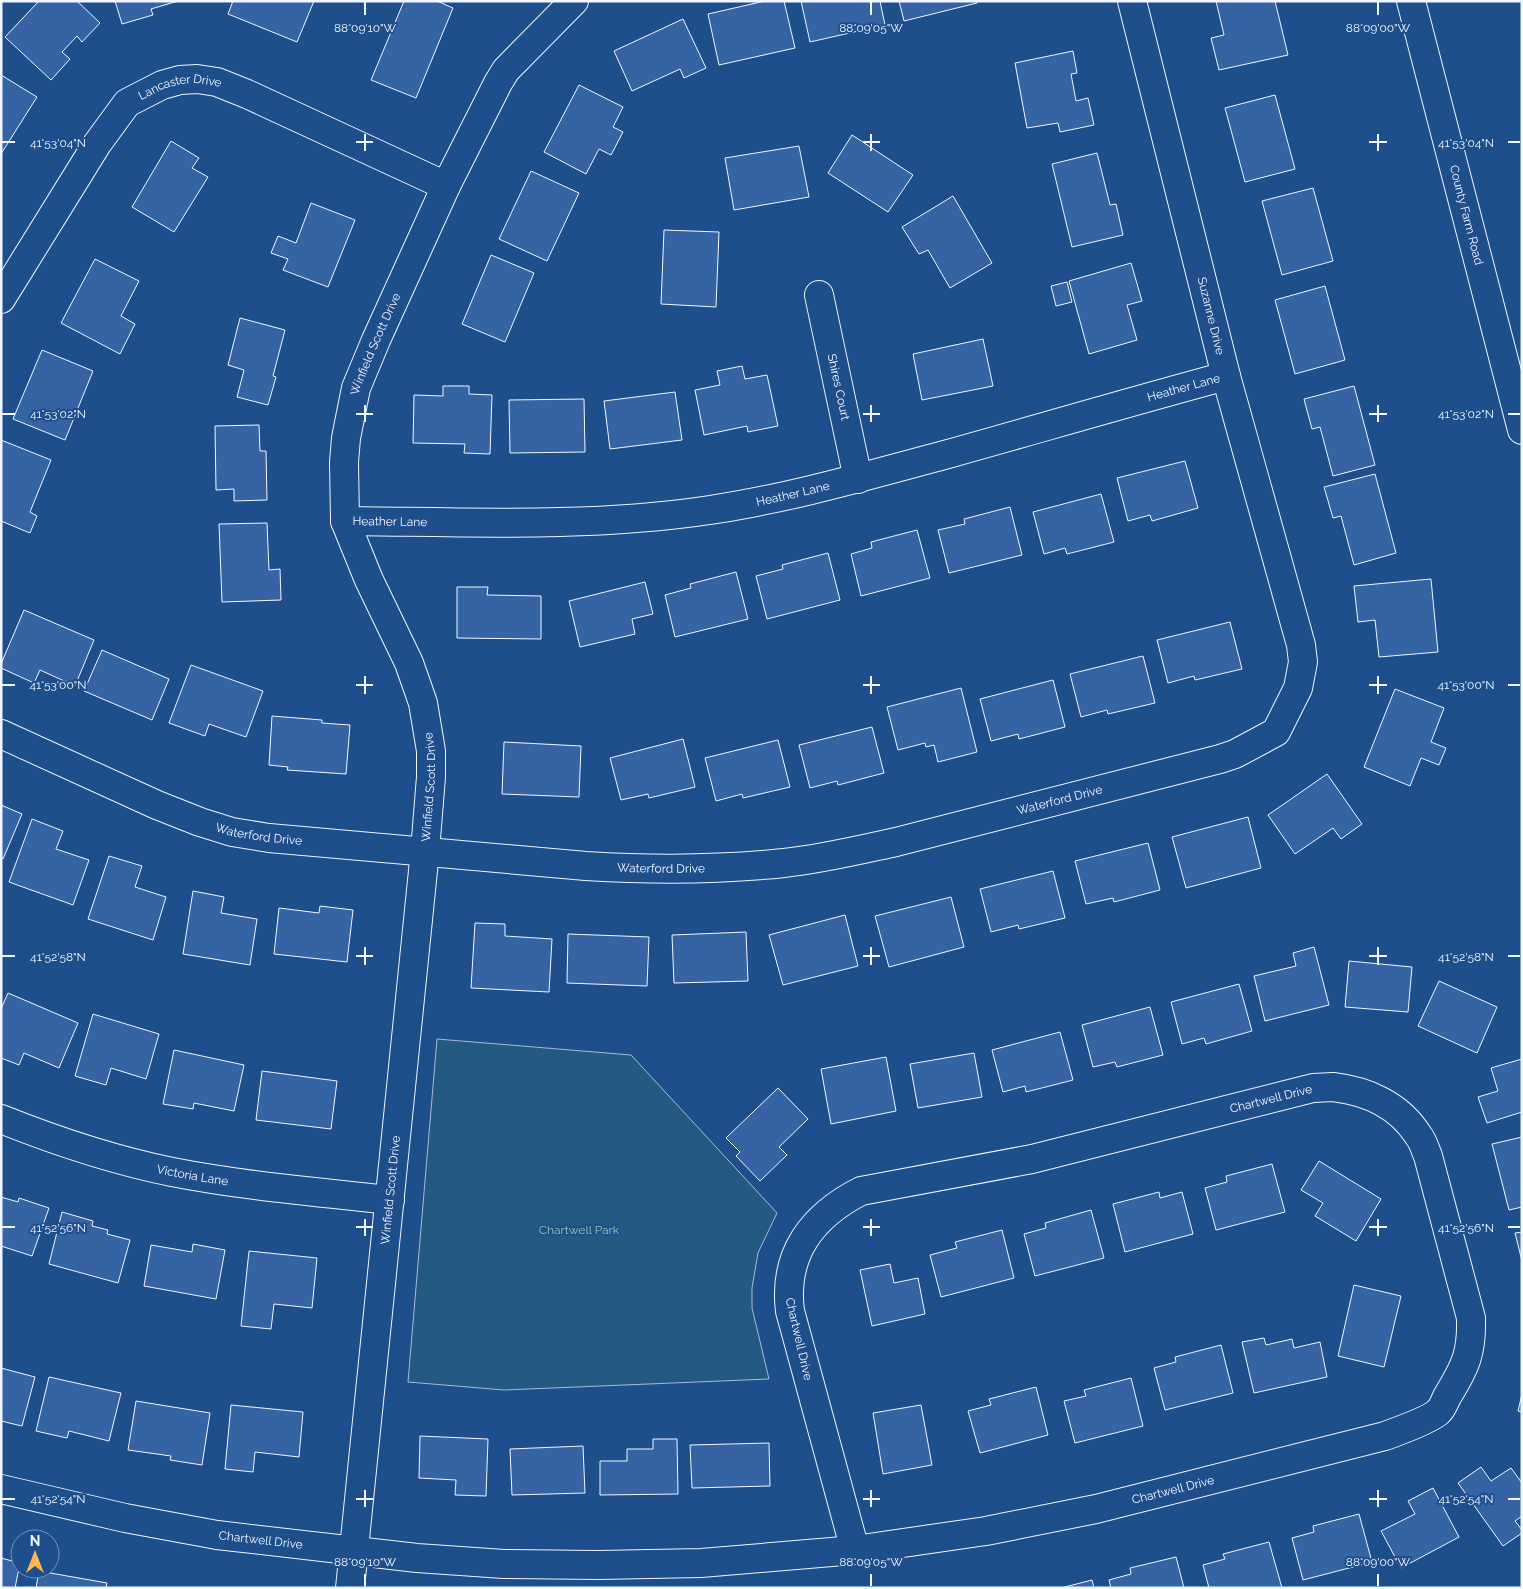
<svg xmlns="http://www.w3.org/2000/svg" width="1523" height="1589" font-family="Raleway,sans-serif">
	<rect width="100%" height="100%" fill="#1f4e8c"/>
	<polygon fill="#245a82" stroke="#a8bbd7" points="437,1039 631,1055 777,1213 758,1253 752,1288 752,1308 769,1379 504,1390 408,1382"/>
	<g fill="#3563a3" stroke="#f2f6ff">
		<polygon points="39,1 77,1 100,23 82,42 77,36 62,52 70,59 51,80 5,37"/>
		<polygon points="115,1 178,1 151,9 153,15 122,24"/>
		<polygon points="233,1 314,1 297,42 228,14"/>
		<polygon points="404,1 437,1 453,8 416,98 371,80"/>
		<polygon points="765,1 784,1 795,48 719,65 708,14"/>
		<polygon points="801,1 880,1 885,25 810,42"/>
		<polygon points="899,1 977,1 977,3 904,21"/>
		<polygon points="1216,1 1275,1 1288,55 1219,70 1211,38 1224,35"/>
		<polygon points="683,19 706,68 684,78 680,69 632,91 614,51"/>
		<polygon points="1073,51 1077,73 1071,74 1076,101 1088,98 1094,125 1060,132 1058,123 1027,128 1015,63"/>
		<polygon points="1,75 37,97 1,154"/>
		<polygon points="579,85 623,107 613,127 623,132 611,155 599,149 586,174 544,152"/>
		<polygon points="1275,95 1295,169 1245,182 1225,108"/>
		<polygon points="852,135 913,175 888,212 828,173"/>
		<polygon points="171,141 199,158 192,168 208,177 174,232 132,207"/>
		<polygon points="799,146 809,197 734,210 725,158"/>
		<polygon points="1097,153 1110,205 1116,204 1123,235 1072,247 1052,164"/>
		<polygon points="531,171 579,193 547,261 499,239"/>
		<polygon points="1313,188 1333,261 1282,275 1262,201"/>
		<polygon points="953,196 992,263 950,288 928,250 919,254 902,227"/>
		<polygon points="311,203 355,220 328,287 283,270 288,259 271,253 278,236 296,243"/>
		<polygon points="664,230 719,232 716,307 661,304"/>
		<polygon points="491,255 534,273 505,342 462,324"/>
		<polygon points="95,259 139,281 121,316 135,324 120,354 61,323"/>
		<polygon points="1131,263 1142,301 1127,305 1137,340 1089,354 1069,281"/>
		<polygon points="1067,282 1072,302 1056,306 1051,286"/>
		<polygon points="1325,286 1345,360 1295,374 1275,300"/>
		<polygon points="240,318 285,330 273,376 276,377 268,405 237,397 244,370 228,365"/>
		<polygon points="983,339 993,386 922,400 913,354"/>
		<polygon points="42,350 93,371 65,440 13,419"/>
		<polygon points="742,366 745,379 767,375 778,426 748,432 747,426 704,435 695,390 720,385 717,371"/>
		<polygon points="443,386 469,386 469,394 492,395 490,454 464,453 465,444 413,443 414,395 443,396"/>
		<polygon points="1354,386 1375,465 1333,476 1320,427 1312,429 1304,399"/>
		<polygon points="675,392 682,440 610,449 604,401"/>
		<polygon points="584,399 585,452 510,453 509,400"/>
		<polygon points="259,425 260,451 266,451 267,500 234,501 234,489 216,490 215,426"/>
		<polygon points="1,440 51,460 30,512 37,516 30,533 1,521"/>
		<polygon points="1185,461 1198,508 1152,521 1150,515 1128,521 1117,478"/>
		<polygon points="1375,474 1396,553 1354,565 1341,516 1333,518 1324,487"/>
		<polygon points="1101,494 1114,542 1067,554 1065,548 1044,554 1033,512"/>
		<polygon points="1010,507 1022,555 949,573 938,530 965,524 964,519"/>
		<polygon points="267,523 269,570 280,569 281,600 222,602 219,524"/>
		<polygon points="917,530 930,578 861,596 851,554 872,548 871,542"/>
		<polygon points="828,553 840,600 767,619 756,576 783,569 782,565"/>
		<polygon points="736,572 748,619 675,637 665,595 691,588 690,584"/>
		<polygon points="1431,579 1438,652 1379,657 1375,620 1358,622 1354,586"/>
		<polygon points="645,582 653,614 632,619 635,634 580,647 569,601"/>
		<polygon points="457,587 488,587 487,595 541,596 541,639 457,638"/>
		<polygon points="24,610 94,640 75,686 40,670 34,683 1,668 1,664"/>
		<polygon points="1230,622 1242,669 1195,680 1194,676 1168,683 1157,640"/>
		<polygon points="102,650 169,679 152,720 84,691"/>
		<polygon points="1143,656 1155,703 1108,714 1107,710 1081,717 1070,674"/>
		<polygon points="191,665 263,691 246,737 209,724 205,736 169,723"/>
		<polygon points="1053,680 1065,727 1019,739 1018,734 991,741 980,699"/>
		<polygon points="961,688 977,752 938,762 934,745 926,747 925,743 898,750 887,707"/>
		<polygon points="1395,689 1444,708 1431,742 1446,748 1439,765 1421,758 1410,786 1364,767"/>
		<polygon points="272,716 322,720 322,723 350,725 346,774 287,770 288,767 269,765"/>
		<polygon points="872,727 884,773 838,785 837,781 810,788 799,745"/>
		<polygon points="683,739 695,787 649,798 648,794 621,800 610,758"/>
		<polygon points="778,740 790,787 743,798 742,794 716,801 705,758"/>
		<polygon points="504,742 581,746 579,797 502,794"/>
		<polygon points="1327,774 1362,824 1341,839 1333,828 1295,854 1268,815"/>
		<polygon points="1,805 22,814 3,859 1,858"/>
		<polygon points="1248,817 1261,868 1186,888 1172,837"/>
		<polygon points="32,819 63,831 56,849 89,860 73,905 9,882"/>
		<polygon points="1148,843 1160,890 1114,902 1113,898 1086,904 1075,861"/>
		<polygon points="109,856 142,866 135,887 166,897 153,940 88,919"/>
		<polygon points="1053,871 1065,918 1019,929 1018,925 991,932 980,889"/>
		<polygon points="193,891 224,897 221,913 257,919 250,965 183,954"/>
		<polygon points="951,897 964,947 889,967 875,916"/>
		<polygon points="320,906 353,910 347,962 274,954 279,908 319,913"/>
		<polygon points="845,915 858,966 783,985 769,935"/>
		<polygon points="475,923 505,924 505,936 552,939 549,992 471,988"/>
		<polygon points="746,932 748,981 674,983 672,935"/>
		<polygon points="568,934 649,937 647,986 567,983"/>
		<polygon points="1314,947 1329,1005 1265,1021 1254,976 1296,966 1293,953"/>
		<polygon points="1349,961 1412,967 1408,1012 1345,1007"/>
		<polygon points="1439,981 1497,1007 1477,1053 1418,1026"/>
		<polygon points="1239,984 1252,1031 1206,1044 1204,1038 1182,1044 1171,1002"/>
		<polygon points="8,993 78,1023 59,1068 24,1053 19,1065 1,1058 1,1009"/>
		<polygon points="1150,1007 1163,1055 1117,1067 1115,1062 1093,1067 1082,1025"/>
		<polygon points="93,1014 159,1034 146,1079 111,1068 106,1085 75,1076"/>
		<polygon points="1060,1032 1073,1080 1026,1092 1025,1086 1003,1092 992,1050"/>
		<polygon points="174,1050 244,1065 234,1111 194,1103 193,1109 163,1104"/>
		<polygon points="974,1053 982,1097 918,1108 910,1064"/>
		<polygon points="886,1057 896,1111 831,1124 821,1069"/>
		<polygon points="1522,1059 1522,1112 1487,1123 1478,1097 1498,1091 1491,1068"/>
		<polygon points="262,1071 337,1081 331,1129 256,1120"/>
		<polygon points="778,1088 808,1119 779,1147 787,1155 760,1181 736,1156 740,1152 726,1138"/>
		<polygon points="1522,1137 1522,1207 1509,1210 1492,1144"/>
		<polygon points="1319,1161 1381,1199 1356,1241 1315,1216 1323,1203 1301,1190"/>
		<polygon points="1272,1164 1285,1212 1216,1230 1205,1188 1227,1182 1226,1176"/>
		<polygon points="1159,1192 1160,1198 1182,1192 1193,1234 1125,1252 1113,1204"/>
		<polygon points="1,1197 18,1202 19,1198 49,1208 32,1256 1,1246"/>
		<polygon points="1091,1210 1104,1258 1035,1276 1024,1234 1046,1228 1045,1223"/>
		<polygon points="62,1212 93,1221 92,1226 108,1230 107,1234 130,1240 118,1283 49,1264"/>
		<polygon points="1002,1230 1014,1278 941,1297 930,1255 957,1248 955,1242"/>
		<polygon points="1522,1232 1522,1261 1515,1233"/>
		<polygon points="193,1244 225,1250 216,1299 144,1286 151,1245 192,1252"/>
		<polygon points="249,1251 317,1258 312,1308 274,1304 271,1329 241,1326"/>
		<polygon points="890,1264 894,1283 918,1278 925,1314 872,1326 860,1270"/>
		<polygon points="1354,1285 1401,1296 1384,1367 1338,1356"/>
		<polygon points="1264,1338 1266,1345 1292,1339 1294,1348 1320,1342 1327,1377 1254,1393 1242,1342"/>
		<polygon points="1221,1345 1233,1393 1165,1410 1154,1368 1176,1362 1175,1357"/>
		<polygon points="1,1368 35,1377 22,1426 1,1421"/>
		<polygon points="49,1377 121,1393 109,1441 69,1431 67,1438 36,1431"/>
		<polygon points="1131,1378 1143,1426 1075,1443 1064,1401 1086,1396 1084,1390"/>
		<polygon points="1036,1387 1048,1435 980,1453 968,1411 991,1405 989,1399"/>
		<polygon points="1522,1394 1522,1412 1518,1411"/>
		<polygon points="136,1401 210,1413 202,1465 170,1460 171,1456 128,1450"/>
		<polygon points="231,1405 303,1412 299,1457 255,1452 253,1472 225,1469"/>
		<polygon points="921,1405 932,1465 883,1474 873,1413"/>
		<polygon points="420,1436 488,1439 486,1496 455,1495 456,1480 419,1478"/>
		<polygon points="653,1439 677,1439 678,1494 600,1495 600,1461 627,1461 627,1449 653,1449"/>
		<polygon points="769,1443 770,1486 692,1488 690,1445"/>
		<polygon points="583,1446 585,1493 512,1495 510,1449"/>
		<polygon points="1481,1467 1491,1481 1511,1468 1522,1483 1522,1516 1515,1521 1522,1530 1522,1533 1503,1546 1458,1483"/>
		<polygon points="1433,1488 1459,1537 1401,1568 1381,1531 1415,1514 1408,1501"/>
		<polygon points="1359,1514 1372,1562 1303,1580 1292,1538 1314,1532 1313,1526"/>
		<polygon points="1269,1542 1282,1588 1209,1588 1203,1565 1225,1559 1223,1554"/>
		<polygon points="1176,1557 1184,1588 1111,1588 1109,1580 1131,1574 1130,1568"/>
		<polygon points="1,1558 20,1563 15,1588 1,1588"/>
		<polygon points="39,1571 107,1583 106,1588 36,1588"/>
		<polygon points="1092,1580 1094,1588 1061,1588"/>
	</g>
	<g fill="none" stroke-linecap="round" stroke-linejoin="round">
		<defs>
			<g id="minor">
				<path id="s1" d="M 819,295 L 858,479"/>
				<path id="s2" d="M 1,299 L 97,144 L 127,103 L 162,85 L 180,80 L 197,79 L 217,82 L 247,94 L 446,186"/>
				<path id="s3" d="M 345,521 C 466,522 590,528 710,510 C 791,498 869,475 948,454 C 1041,428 1133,401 1226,376"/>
				<path id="s4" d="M 1,734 L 157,805 L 200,822 L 232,832 L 269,838 L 586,866 C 652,870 718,870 784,863 C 822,859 859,850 896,842 L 1220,759 L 1235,754 L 1276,732 L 1298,688 L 1303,662 L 1301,645 L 1226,376 L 1132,1"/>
				<path d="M 1333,1087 C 1367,1091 1399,1105 1418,1135 C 1423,1141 1425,1149 1428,1156 L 1471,1318 C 1472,1352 1466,1366 1448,1395 C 1445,1400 1443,1408 1438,1412 C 1431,1419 1396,1432 1385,1436 L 1096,1509 L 986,1531 L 855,1550 L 790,1311 C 783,1254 812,1216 861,1191 L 1032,1159 L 1313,1088 Z"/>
				<path id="s5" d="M 1,1119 C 56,1141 113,1160 172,1172 C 244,1186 317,1192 390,1200"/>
				<path id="s6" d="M 1,1489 L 125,1518 L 217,1535 L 417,1558 L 504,1564 L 598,1565 L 701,1563 L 855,1550"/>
				<path id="s7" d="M 350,1588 L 425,851 L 431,777 L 431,751 L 423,703 L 409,663 L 369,580 L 345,521 L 344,462 L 346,438 L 356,388 L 376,340 L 446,186 L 498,83 L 506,70 L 574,1"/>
			</g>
			<g id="major">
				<path id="s8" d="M 1411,1 L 1522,430"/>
			</g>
		</defs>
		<use href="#minor" stroke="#f2f6ff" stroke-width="30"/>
		<use href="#major" stroke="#f2f6ff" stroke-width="30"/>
		<use href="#minor" stroke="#1f4e8c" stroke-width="28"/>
		<use href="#major" stroke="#1f4e8c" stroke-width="28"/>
	</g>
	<path fill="none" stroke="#f2f6ff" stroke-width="2" d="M 365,2 L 365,15M 871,2 L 871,15M 1378,2 L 1378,15M 365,134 L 365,151M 871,134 L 871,151M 1378,134 L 1378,151M 2,142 L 15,142M 356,142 L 373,142M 863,142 L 880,142M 1369,142 L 1387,142M 1508,142 L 1520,142M 365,405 L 365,422M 871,405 L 871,422M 1378,405 L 1378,422M 2,414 L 15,414M 356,414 L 373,414M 863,414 L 880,414M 1369,414 L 1387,414M 1508,414 L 1520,414M 365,676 L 365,694M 871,676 L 871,694M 1378,676 L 1378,694M 2,685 L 15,685M 356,685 L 373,685M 863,685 L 880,685M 1369,685 L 1387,685M 1508,685 L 1520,685M 365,947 L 365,965M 871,947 L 871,965M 1378,947 L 1378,965M 2,956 L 15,956M 356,956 L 373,956M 863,956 L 880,956M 1369,956 L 1387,956M 1508,956 L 1520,956M 365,1219 L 365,1236M 871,1219 L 871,1236M 1378,1219 L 1378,1236M 2,1227 L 15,1227M 356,1227 L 373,1227M 863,1227 L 880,1227M 1369,1227 L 1387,1227M 1508,1227 L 1520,1227M 365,1490 L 365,1507M 871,1490 L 871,1507M 1378,1490 L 1378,1507M 2,1499 L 15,1499M 356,1499 L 373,1499M 863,1499 L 880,1499M 1369,1499 L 1387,1499M 1508,1499 L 1520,1499M 365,1574 L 365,1586M 871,1574 L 871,1586M 1378,1574 L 1378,1586"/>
	<g text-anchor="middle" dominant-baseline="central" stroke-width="4" stroke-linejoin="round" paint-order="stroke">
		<g font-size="12" fill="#f2f6ff" stroke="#1f4e8c">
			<text stroke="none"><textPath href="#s2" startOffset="290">Lancaster Drive</textPath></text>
			<text stroke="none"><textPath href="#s8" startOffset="221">County Farm Road</textPath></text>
			<text transform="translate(1211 316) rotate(76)">Suzanne Drive</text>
			<text stroke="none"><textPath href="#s7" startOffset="1270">Winfield Scott Drive</textPath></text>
			<text stroke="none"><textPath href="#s1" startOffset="94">Shires Court</textPath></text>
			<text stroke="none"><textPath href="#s3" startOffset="855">Heather Lane</textPath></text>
			<text stroke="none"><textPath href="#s3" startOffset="450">Heather Lane</textPath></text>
			<text stroke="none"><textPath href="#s3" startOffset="45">Heather Lane</textPath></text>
			<text stroke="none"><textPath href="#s7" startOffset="805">Winfield Scott Drive</textPath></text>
			<text stroke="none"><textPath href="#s4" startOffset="1088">Waterford Drive</textPath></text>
			<text stroke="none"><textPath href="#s4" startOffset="278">Waterford Drive</textPath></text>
			<text stroke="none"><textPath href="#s4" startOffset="682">Waterford Drive</textPath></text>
			<text transform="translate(1271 1099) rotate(-14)">Chartwell Drive</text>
			<text stroke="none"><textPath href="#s5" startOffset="200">Victoria Lane</textPath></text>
			<text stroke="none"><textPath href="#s7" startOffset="400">Winfield Scott Drive</textPath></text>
			<text transform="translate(799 1339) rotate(77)">Chartwell Drive</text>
			<text transform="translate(1173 1490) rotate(-14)">Chartwell Drive</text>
			<text stroke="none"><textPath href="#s6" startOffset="265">Chartwell Drive</textPath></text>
		</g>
		<g font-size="12" fill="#97c8a6" stroke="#1f4e8c">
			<text x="579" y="1230">Chartwell Park</text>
		</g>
	</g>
	<g font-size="12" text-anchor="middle" fill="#f2f6ff" stroke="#1f4e8c" stroke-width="4" stroke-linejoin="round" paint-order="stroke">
		<text x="365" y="32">88°09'10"W</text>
		<text x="871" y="32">88°09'05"W</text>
		<text x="1378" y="32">88°09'00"W</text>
		<text x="58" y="147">41°53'04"N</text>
		<text x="1466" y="147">41°53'04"N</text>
		<text x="58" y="418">41°53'02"N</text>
		<text x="1466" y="418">41°53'02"N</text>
		<text x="58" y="689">41°53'00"N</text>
		<text x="1466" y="689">41°53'00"N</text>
		<text x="58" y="961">41°52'58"N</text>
		<text x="1466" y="961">41°52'58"N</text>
		<text x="58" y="1232">41°52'56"N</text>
		<text x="1466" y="1232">41°52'56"N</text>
		<text x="58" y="1503">41°52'54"N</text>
		<text x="1466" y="1503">41°52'54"N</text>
		<text x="365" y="1566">88°09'10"W</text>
		<text x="871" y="1566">88°09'05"W</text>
		<text x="1378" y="1566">88°09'00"W</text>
	</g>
	<rect width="1523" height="1589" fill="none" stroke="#f2f6ff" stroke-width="5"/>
	<g transform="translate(35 1554)"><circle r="24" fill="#1f4e8c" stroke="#7391ba"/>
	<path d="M0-4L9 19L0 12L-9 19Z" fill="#ffb74d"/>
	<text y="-8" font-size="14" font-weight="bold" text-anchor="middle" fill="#f2f6ff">N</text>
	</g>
</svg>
